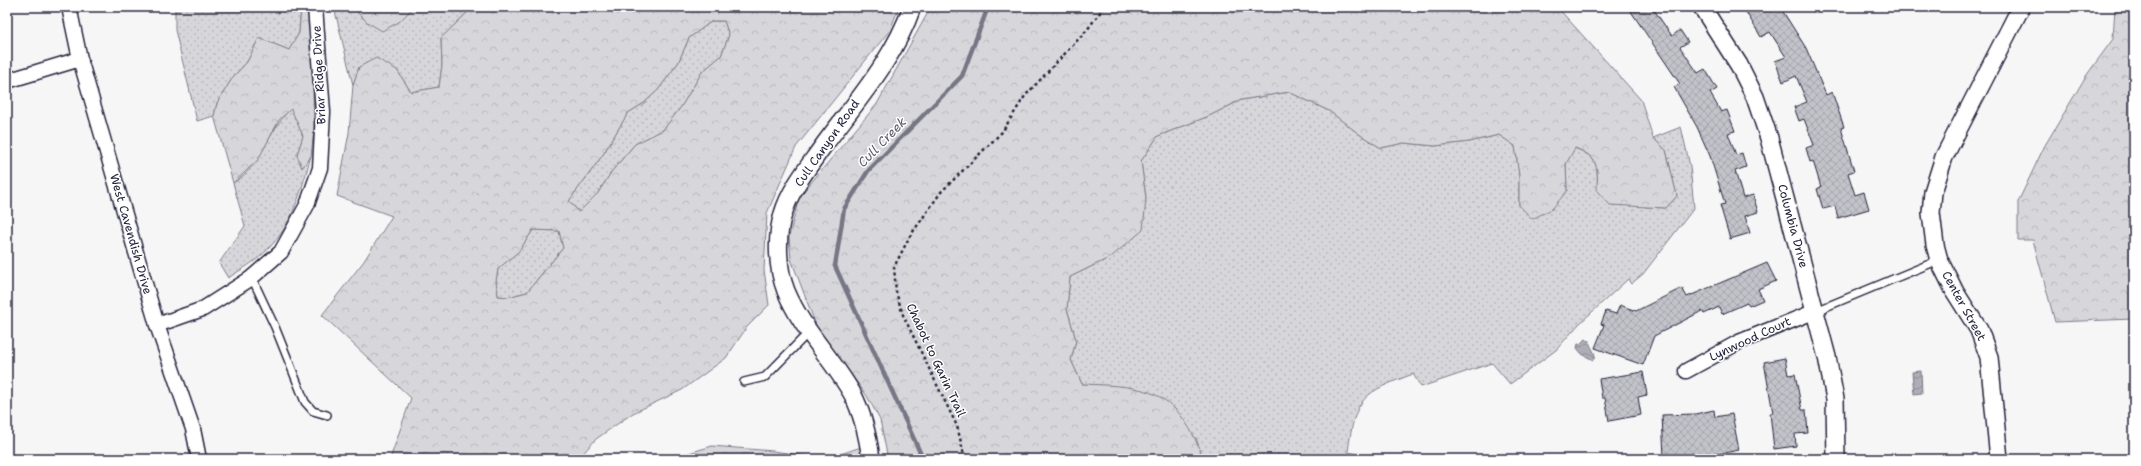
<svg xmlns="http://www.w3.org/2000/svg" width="2141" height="466" font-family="'Shantell Sans',sans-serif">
	<defs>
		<pattern id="grass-dots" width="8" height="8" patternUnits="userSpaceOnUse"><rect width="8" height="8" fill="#d7d7db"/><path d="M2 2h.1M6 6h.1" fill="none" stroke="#b8b8bd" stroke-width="1.8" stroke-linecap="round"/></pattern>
		<pattern id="forest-crowns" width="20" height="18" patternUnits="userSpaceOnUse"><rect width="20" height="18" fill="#d7d7db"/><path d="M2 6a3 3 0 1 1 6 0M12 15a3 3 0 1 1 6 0" fill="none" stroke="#b8b8bd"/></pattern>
		<pattern id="water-waves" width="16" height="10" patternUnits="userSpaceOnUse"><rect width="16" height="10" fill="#aeaeb7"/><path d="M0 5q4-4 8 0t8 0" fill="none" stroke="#8d8d96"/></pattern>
		<pattern id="building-cross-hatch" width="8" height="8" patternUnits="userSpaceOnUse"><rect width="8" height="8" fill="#c2c2c9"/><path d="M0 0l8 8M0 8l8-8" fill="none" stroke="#a6a6ae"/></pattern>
	</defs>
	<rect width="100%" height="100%" fill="#f6f6f7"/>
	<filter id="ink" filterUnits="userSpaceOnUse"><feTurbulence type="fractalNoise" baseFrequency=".025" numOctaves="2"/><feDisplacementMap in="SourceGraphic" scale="8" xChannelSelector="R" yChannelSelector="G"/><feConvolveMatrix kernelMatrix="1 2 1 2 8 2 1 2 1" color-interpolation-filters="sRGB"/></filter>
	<g filter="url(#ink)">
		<g fill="url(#grass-dots)" stroke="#7c7c8b">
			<polygon points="175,7 301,7 299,33 289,50 259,38 247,62 233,77 217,103 214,116 197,121 175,30"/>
			<polygon points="334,7 353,7 367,22 399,22 413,8 473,7 441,38 442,65 439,87 411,92 397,70 359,67 353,85"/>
			<polygon points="712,21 724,21 729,35 721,56 702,72 681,107 663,130 635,144 612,171 598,193 580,213 569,201 602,156 628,113 644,103 658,90 678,63 689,38"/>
			<path d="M 1289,92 L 1329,111 L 1359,134 L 1381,148 L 1404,143 L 1435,146 L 1469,142 L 1499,135 L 1515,146 L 1519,175 L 1519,205 L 1567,191 L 1566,164 L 1574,148 C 1599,157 1598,167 1597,191 L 1646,207 L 1666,208 L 1677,196 L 1666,150 L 1653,138 L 1681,127 L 1690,166 L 1694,208 L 1643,274 L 1631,284 L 1628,279 L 1579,324 L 1556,350 L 1510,384 L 1492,363 L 1421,387 L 1413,374 C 1363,393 1355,396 1348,452 L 1359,454 L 1358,459 L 1203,459 L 1196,438 L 1114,386 L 1082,384 L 1071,360 L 1076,340 L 1067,309 L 1070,277 L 1111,257 L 1146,199 L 1141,161 L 1158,136 L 1209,116 L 1241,100 Z"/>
			<path d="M 291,108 L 303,136 L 297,155 L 302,167 L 311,156 C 302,188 293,225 268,249 C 257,261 242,269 228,278 L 219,263 L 245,226 L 233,183 C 261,167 268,131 291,108 Z"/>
			<polygon points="533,230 559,231 563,248 527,292 508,297 498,296 496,281 498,269 519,251"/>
		</g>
		<g fill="url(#forest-crowns)" stroke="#7c7c8b" fill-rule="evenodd">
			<polygon points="301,7 311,7 314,130 311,156 302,168 297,155 303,136 291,109 279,120 258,160 233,183 214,116 217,103 233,77 247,62 259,38 289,50 299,33"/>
			<polygon points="353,7 419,7 413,8 399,22 382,31 367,22"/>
			<path d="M 473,7 L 899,7 L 890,30 L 796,147 L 767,213 L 764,270 L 769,305 L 747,327 L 726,358 L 682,390 L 633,413 L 596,439 L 578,459 L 390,459 L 411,398 L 322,315 L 364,261 L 392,216 L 337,196 L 349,133 L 353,85 L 359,67 L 376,58 L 397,70 L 411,92 L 439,87 L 442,65 L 441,38 ZM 712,21 L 724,21 L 729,35 L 721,56 L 702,72 L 681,107 L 663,130 L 635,144 L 612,171 L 598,193 L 579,212 L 569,201 L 602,156 L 628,113 L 644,103 L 658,90 L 678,63 L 689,38 ZM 533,230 L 559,231 L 563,248 L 527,292 L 508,297 L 498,296 L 496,281 L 498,269 L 519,251 Z"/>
			<path d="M 931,7 L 1557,7 L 1641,100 L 1653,138 L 1666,150 L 1677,196 L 1666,208 L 1610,205 L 1597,191 C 1598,167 1599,157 1575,148 L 1566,164 L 1567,191 L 1552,209 L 1532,219 L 1519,205 L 1519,175 L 1515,146 L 1499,135 L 1469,142 L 1435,146 L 1404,143 L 1381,148 L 1359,134 L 1329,111 L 1289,92 L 1241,100 L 1209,116 L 1158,136 L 1141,161 L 1146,199 L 1143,230 L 1111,257 L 1070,277 L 1067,309 L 1076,340 L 1071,360 L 1082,384 C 1102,385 1130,385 1149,392 C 1178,402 1194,432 1203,459 L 888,459 L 880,420 L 867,396 L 817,328 L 791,259 L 789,237 L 799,197 L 877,104 Z"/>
			<polygon points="2115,7 2134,7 2134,319 2055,322 2033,240 2018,240 2018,202 2044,147 2086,76 2113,39"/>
			<polygon points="712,446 773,451 814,457 835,456 861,447 861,459 669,459"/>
		</g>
		<g fill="url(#water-waves)" stroke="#767685">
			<path d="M 1585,339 L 1589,341 C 1590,347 1596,353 1595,358 L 1593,360 L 1582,354 L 1577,348 L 1578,344 L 1580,344 Z"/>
			<polygon points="1921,371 1922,393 1914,394 1912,372"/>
		</g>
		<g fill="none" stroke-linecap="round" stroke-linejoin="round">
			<polyline stroke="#767685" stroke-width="4.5" points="923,459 835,266 844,209 868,171 962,76 988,7"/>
		</g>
		<g fill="url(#building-cross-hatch)" stroke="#22223b">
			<polygon points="1628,7 1652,7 1672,36 1680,30 1688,42 1680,47 1698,73 1705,69 1717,89 1710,93 1721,112 1727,110 1735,131 1728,133 1736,155 1742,153 1746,167 1735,171 1743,198 1753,195 1758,212 1745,216 1750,233 1730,239 1720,205 1725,204 1710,156 1697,127 1674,87 1680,84"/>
			<polygon points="1743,7 1780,7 1806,48 1826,95 1832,92 1844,127 1841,128 1854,171 1848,173 1855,195 1864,192 1869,209 1838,218 1835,206 1823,209 1817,189 1821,187 1813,161 1810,162 1806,148 1814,145 1804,119 1799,121 1794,107 1807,102 1796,76 1783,82 1775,61 1786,57 1770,32 1761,37"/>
			<polygon points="1767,263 1776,281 1758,289 1763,300 1749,306 1747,303 1722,314 1719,307 1704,314 1702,311 1654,336 1643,365 1595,348 1604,325 1601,324 1606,311 1616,314 1620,305 1636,311 1682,288 1687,297"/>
			<polygon points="1785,358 1788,375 1795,374 1802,410 1806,410 1808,433 1795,434 1796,446 1774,449 1770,413 1773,413 1764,362"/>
			<polygon points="1643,372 1647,395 1638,397 1641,415 1609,421 1605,398 1602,398 1599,379"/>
			<polygon points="1714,410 1715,417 1732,414 1739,450 1699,458 1664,458 1662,415 1695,414"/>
		</g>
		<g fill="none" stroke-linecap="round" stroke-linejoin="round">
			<defs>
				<g id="service">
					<polyline points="252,278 275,327 305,402 313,411 327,415"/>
					<polyline points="1816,311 1939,260"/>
					<polyline points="744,382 765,377 809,332"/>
				</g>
				<g id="minor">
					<polyline points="69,7 80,59 157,325 193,429 199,459"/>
					<polyline points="7,81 80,59"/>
					<polyline points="157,325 203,309 250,279 281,252 307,205 320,168 323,112 315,7"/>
					<polyline points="1686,371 1739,342 1816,311"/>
				</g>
				<g id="tertiary">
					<polyline points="1702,7 1739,65 1755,97 1769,138 1827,357 1835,399 1836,459"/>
					<path d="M 871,459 C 868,437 863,415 853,395 C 833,359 802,330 786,291 C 777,268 776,237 783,214 C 790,190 807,169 821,149 C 854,104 894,60 912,7"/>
					<polyline points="1999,459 1989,357 1979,330 1955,292 1939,260 1935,245 1931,213 1933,192 1944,157 2021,7"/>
				</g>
			</defs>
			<use href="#service" stroke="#22223b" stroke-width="10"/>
			<use href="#minor" stroke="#22223b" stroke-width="17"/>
			<use href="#tertiary" stroke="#22223b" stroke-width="20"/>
			<polyline stroke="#22223b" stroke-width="2.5" stroke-dasharray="3 3" stroke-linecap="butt" points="965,459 957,426 903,315 896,292 894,267 910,236 941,192 1002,132 1025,96 1087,30 1104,7"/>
			<use href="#service" stroke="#fff" stroke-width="7"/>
			<use href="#minor" stroke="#fff" stroke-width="14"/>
			<use href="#tertiary" stroke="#fff" stroke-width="17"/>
		</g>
	</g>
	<g text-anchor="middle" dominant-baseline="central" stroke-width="3" stroke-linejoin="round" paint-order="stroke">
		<g font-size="12" fill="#22223b" stroke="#fff">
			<text transform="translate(319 75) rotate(-93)">Briar Ridge Drive</text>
			<text transform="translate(827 143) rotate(-55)">Cull Canyon Road</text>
			<text transform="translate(1793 226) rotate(75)">Columbia Drive</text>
			<text transform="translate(131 234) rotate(74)">West Cavendish Drive</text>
			<text transform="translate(1964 306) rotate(61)">Center Street</text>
			<text transform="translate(1750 339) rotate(-25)">Lynwood Court</text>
			<text transform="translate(936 360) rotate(65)">Chabot to Garin Trail</text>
		</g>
		<g font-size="13" font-style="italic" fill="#5a5a6d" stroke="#fff">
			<text transform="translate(882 142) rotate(-46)">Cull Creek</text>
		</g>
	</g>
	<rect width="2141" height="466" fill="none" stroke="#fff" stroke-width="24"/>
	<rect x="12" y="12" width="2117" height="442" fill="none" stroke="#22223b" stroke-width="1.5" filter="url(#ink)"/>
</svg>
